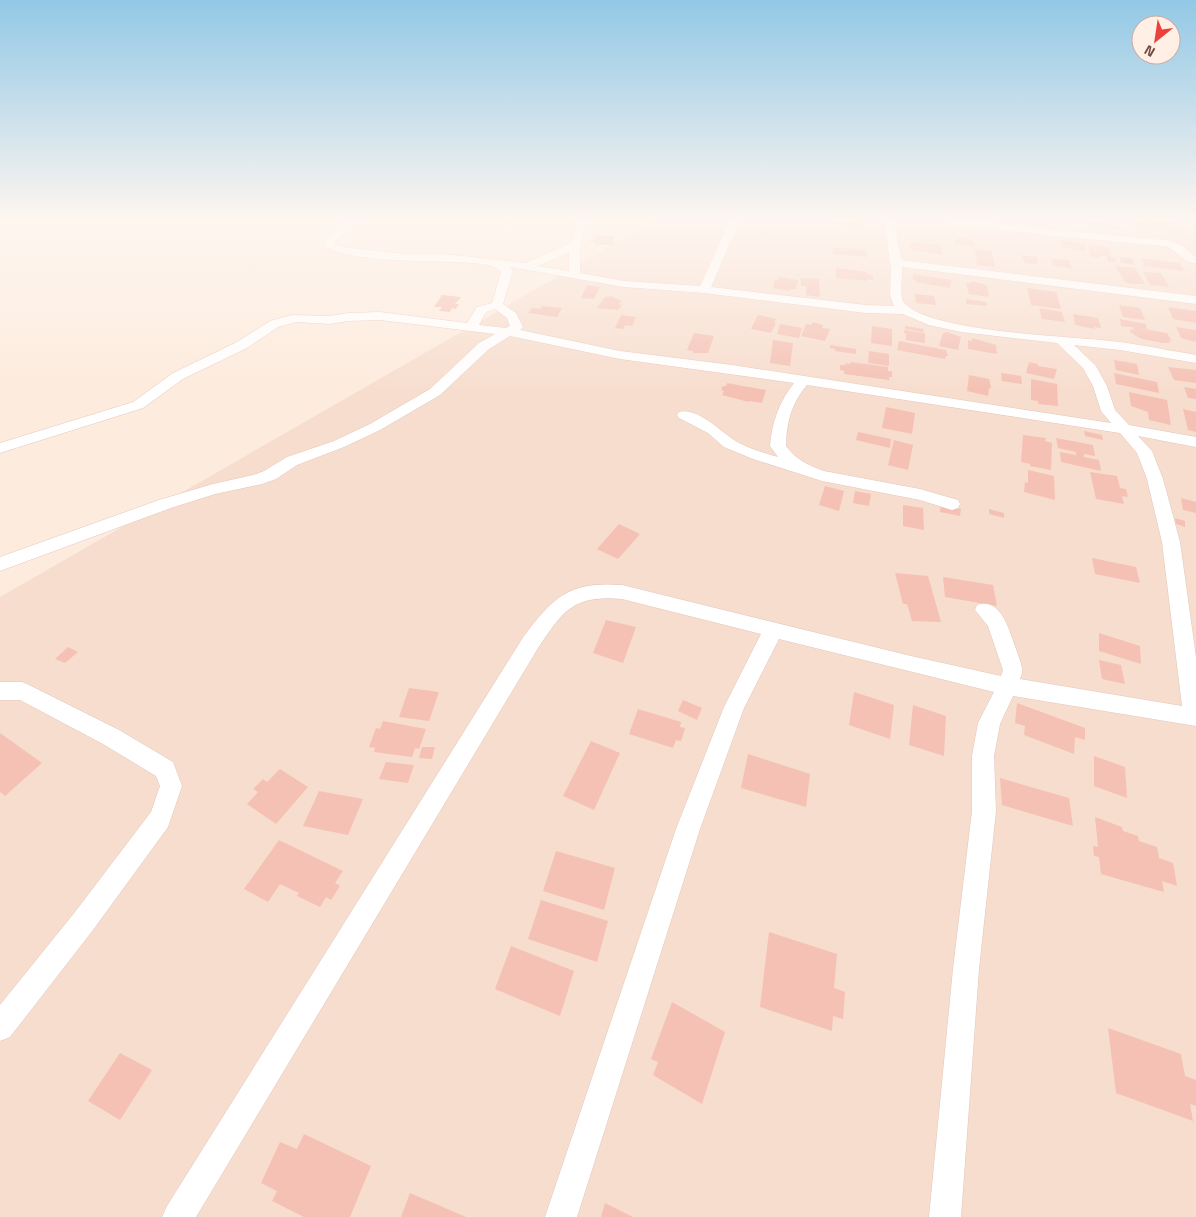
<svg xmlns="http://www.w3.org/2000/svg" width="1196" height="1217" font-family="'Titillium Web',sans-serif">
	<rect width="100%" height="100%" fill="#fdebdd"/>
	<polygon fill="#f7ddce" points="656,220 1196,220 1196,1217 0,1217 0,597"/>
	<g fill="#f4c1b4">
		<polygon points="837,220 861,221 862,227 837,224"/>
		<polygon points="1130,220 1145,220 1151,228 1135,227"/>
		<polygon points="1148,220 1170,221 1175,227 1152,225"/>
		<polygon points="1089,222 1117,224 1121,230 1101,229 1091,225"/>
		<polygon points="1163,227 1176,228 1182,234 1168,233"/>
		<polygon points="595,236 614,236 614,245 595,245 595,242 590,242 591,239 595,239"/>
		<polygon points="955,237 969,238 972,239 975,247 955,244"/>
		<polygon points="1062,240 1085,243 1086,251 1063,248"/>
		<polygon points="910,243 938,244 938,246 942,247 942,255 910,249"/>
		<polygon points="1088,244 1106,247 1109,249 1111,257 1115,258 1116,262 1108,261 1107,256 1099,255 1099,258 1090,256"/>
		<polygon points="833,247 866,250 867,257 833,254"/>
		<polygon points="975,249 992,251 995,267 977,265"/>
		<polygon points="1021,255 1037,257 1038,263 1036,262 1037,264 1025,263"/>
		<polygon points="1120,257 1132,258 1135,265 1121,263"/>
		<polygon points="1141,258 1180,263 1184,271 1145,266"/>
		<polygon points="1051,259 1069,260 1072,269 1053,265"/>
		<polygon points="1116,266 1135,268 1145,284 1131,284 1125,282 1120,273 1118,272"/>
		<polygon points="836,268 867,272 867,274 873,275 873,280 867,279 867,281 836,278"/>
		<polygon points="1143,272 1161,273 1169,287 1150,285"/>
		<polygon points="914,274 952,280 950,288 915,282 916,280 912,279"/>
		<polygon points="779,277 798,280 796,289 790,289 790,291 773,288 775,280 778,280"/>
		<polygon points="801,278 819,279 820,297 806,295 806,286 801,286"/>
		<polygon points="971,281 987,285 989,297 969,294 966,283 972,283"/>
		<polygon points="587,285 600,287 594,299 581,298"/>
		<polygon points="1027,288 1056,292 1061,309 1031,305"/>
		<polygon points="915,294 934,296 936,305 916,303"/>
		<polygon points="442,295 461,297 455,304 459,304 456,309 452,308 450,312 439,311 442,307 434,307"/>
		<polygon points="611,296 622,301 618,304 622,305 618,310 597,308 605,297"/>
		<polygon points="966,299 986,302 987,306 966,304"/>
		<polygon points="1119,305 1140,308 1145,320 1123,317"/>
		<polygon points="542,306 562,308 557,317 528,313 532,308 540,309"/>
		<polygon points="1168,307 1196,311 1196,323 1173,319"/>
		<polygon points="1039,308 1062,312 1065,322 1042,319"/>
		<polygon points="1073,314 1098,318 1101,328 1094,327 1095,329 1075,325"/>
		<polygon points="621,315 636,317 632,326 625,325 623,329 615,328"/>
		<polygon points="758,315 776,319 774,323 776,323 771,333 751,329"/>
		<polygon points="1120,319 1146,324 1147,329 1121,326"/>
		<polygon points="813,322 823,325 822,328 830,329 825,341 801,336 806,324 811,325"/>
		<polygon points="780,324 802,328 799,338 777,334"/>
		<polygon points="872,326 892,329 892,346 871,343"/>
		<polygon points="905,326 924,329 923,332 905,329"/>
		<polygon points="1133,327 1167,333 1172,341 1169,340 1170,343 1163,343 1142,339 1131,333 1130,329 1134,330"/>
		<polygon points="1176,327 1196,330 1196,342 1181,338"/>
		<polygon points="904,330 925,333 925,343 906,340 906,333 904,333"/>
		<polygon points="947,332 961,337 958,350 939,346 943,333"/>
		<polygon points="694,333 714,336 708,353 693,353 693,351 687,350"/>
		<polygon points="972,338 996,345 997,354 968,349 968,340 972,341"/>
		<polygon points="773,340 793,343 790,366 770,363"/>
		<polygon points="899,341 946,350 948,356 946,356 945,359 897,350"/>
		<polygon points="830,345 856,349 856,354 835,351 835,349 830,348"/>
		<polygon points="869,351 889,354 889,366 868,363"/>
		<polygon points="1114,360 1137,364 1139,375 1116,370"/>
		<polygon points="851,362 888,367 888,371 892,371 892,377 889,377 889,380 844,374 844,371 840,370 840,365 845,365 845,363 850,364"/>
		<polygon points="1029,362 1038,364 1038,366 1057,369 1054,379 1026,373"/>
		<polygon points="1168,367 1196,370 1196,383 1174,380"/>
		<polygon points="1001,373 1021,376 1022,384 1002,381"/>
		<polygon points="1114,373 1157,382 1159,393 1116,384"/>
		<polygon points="969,375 989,379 991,388 989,388 988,396 967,391"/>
		<polygon points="1031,379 1057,384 1058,406 1038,404 1038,401 1031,400"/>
		<polygon points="727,383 766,390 762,403 749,401 749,402 722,395 724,391 721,390 723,386 726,386"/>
		<polygon points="1184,387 1196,389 1196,399 1188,398"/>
		<polygon points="1129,392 1167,400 1171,425 1149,420 1148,412 1131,406"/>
		<polygon points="886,407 915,413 912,434 882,428"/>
		<polygon points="1183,409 1196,412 1196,432 1188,430"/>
		<polygon points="1084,431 1102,435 1103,440 1085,436"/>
		<polygon points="858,432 891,439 890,448 856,440"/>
		<polygon points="1023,435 1046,438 1045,441 1052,443 1051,470 1030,466 1030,464 1021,462"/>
		<polygon points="1056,438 1093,445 1095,456 1084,454 1084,457 1099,460 1101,471 1061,462 1060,452 1076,455 1076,452 1058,448"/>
		<polygon points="894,440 913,445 908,470 888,465"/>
		<polygon points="1028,470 1054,476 1055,500 1024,492 1025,482 1028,483"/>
		<polygon points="1090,472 1117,476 1120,488 1126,489 1128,497 1122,496 1124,504 1096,499"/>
		<polygon points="825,486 844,491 839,511 819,505"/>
		<polygon points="855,491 871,494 869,506 853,503"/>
		<polygon points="1181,498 1196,502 1196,513 1183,510"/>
		<polygon points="941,504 961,509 960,516 940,512"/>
		<polygon points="903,505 923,508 924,530 903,526"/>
		<polygon points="989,509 1004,513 1004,518 989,514"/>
		<polygon points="1175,518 1185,521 1185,527 1176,524"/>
		<polygon points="619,524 640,534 618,559 597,549"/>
		<polygon points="1092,558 1136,567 1140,583 1095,574"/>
		<polygon points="895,573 928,576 941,622 912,621 907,604 903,604"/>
		<polygon points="943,577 993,585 997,606 945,597"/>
		<polygon points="606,620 636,627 623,663 593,653"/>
		<polygon points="1099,633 1140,646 1141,664 1099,651"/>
		<polygon points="68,647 78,652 65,663 55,659"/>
		<polygon points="1099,660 1121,665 1125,684 1102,679"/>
		<polygon points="409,688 439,692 429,721 399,717"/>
		<polygon points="854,692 894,705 890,739 849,725"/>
		<polygon points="683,700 702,708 697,720 678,711"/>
		<polygon points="1017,703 1085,728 1085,740 1075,737 1074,754 1024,735 1025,726 1015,723"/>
		<polygon points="913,705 946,716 944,756 909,745"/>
		<polygon points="638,709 681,722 680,727 685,728 681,741 676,740 673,748 629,734"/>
		<polygon points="383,721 426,729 419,749 415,748 412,757 374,752 375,748 369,747 376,728 380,729"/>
		<polygon points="0,733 42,763 5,796 0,792"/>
		<polygon points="591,741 620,753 594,810 563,796"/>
		<polygon points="422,747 435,747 432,759 419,758"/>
		<polygon points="748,754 810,774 806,807 741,788"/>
		<polygon points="1094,756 1125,767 1127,798 1094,786"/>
		<polygon points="386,762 414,765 408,783 379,779"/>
		<polygon points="280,769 308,787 276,824 247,804 258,792 253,789 263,779 267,782"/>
		<polygon points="1000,778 1069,798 1073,826 1002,805"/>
		<polygon points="319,791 363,799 348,835 303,826"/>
		<polygon points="1095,817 1122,827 1123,831 1138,836 1139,841 1157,847 1159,858 1173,863 1177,886 1162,881 1164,892 1101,874 1099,857 1094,856 1093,846 1098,847"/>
		<polygon points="279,840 343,871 335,883 340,886 331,900 326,897 320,907 297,896 299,893 280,884 268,902 244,889"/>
		<polygon points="556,851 615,868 604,910 543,891"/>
		<polygon points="541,900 608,921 597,962 528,939"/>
		<polygon points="769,932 837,954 834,988 845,992 843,1019 833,1016 832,1031 760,1007"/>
		<polygon points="511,946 574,971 560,1016 495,989"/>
		<polygon points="672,1002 725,1032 702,1104 653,1075 658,1062 651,1059"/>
		<polygon points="1108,1028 1181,1054 1185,1076 1196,1080 1196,1106 1190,1104 1193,1121 1116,1093"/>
		<polygon points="120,1053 152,1070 120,1120 88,1101"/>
		<polygon points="304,1134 371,1166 350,1217 304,1217 272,1201 277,1191 261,1183 280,1142 297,1149"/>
		<polygon points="410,1193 466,1217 401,1217"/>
		<polygon points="605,1203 633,1217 601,1217"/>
	</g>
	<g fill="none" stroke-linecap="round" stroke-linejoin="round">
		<defs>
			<g id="minor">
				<path d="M 348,220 L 360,220 L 336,240 L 335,244 L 342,247 L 404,254 L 445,254 L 525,263 L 571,243 L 577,220 L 587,220 L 580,248 L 580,273 L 624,281 L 700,286 L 730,220 L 740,220 L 711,287 L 866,305 L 894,306 L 890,295 L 891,269 L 884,220 L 894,220 L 901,260 L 1196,296 L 1196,304 L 902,267 C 903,277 898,297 905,304 C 933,332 1067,336 1110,341 C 1139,344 1167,350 1196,355 L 1196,363 L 1120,350 L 1074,345 L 1096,366 L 1107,386 L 1115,410 L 1129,425 L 1196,437 L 1196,447 L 1138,436 L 1152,451 L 1163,479 L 1180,542 L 1196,657 L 1196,726 L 1013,696 L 1000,724 L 994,756 L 996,811 L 979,969 L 961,1217 L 929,1217 L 953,969 L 972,811 L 972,756 L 978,723 L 994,692 L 779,639 L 744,708 L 700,829 L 577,1217 L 545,1217 L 676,829 L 724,707 L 761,634 L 622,599 C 573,595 564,610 538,648 L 196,1217 L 162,1217 L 167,1206 L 524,636 C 554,596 570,581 622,585 L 911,656 L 1001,676 L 1003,670 L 988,626 L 975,610 L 977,605 C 1001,597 1009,630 1015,646 C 1017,653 1021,661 1022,668 C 1023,672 1021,676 1020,679 L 1182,706 L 1162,542 L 1147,479 L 1137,453 L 1120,433 L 807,385 C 792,402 786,423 786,446 C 795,459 809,466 824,471 L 920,489 L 958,500 L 960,504 L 958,508 L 952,510 L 920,500 L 822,481 L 753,459 L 724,447 L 708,433 L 679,418 L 677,415 L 679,412 C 697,407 720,431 734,440 C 746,448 764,453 778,457 L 770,446 C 772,422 779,402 794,383 L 620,359 L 510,336 L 489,349 L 440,395 L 380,430 L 344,447 L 297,465 L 276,479 L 262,484 L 215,494 L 171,508 L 0,571 L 0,557 L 159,500 L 213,484 L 253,475 L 264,471 L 287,457 L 334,441 L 370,424 L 430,389 L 479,343 L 495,334 L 380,320 L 348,321 L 330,324 L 296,322 L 278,327 L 247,348 L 183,379 L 143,408 L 0,453 L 0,443 L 133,402 L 173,373 L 237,342 L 270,321 L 292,315 L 330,316 L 348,313 L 380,312 L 467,323 L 477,307 L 492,303 L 501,272 C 492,263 481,264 469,263 C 440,260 342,264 325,245 L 327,237 ZM 569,252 L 569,271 L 538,266 ZM 510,267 L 624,287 L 704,293 L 866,313 L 903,314 L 929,325 L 961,332 L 1057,343 L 1083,368 L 1093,386 L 1101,411 L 1111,423 L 732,365 L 620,351 L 520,330 L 523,327 L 516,313 L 503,304 L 513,271 ZM 495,309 L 507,318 L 510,326 L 506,328 L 479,325 L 486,312 Z"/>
				<path d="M 941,220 L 973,220 L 1053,230 L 1166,240 L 1180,244 L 1196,257 L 1196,263 C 1185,264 1176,249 1165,246 L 1053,236 L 946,223 Z"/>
				<polygon points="0,682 22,682 29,685 119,730 173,762 182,786 168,827 93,930 10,1037 0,1041 0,1005 75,912 151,812 160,786 156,776 103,744 20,700 0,700"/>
			</g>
		</defs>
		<use href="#minor" stroke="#e3c7bc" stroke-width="1"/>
		<use href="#minor" fill="#fff" fill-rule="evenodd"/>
	</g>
	<linearGradient id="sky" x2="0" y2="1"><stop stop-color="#92c8e6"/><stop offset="0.56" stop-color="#fef6f0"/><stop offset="1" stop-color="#fef6f0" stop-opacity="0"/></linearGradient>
	<rect width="1196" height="391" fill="url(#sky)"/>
	<g transform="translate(1156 40) rotate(210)"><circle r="24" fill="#ffefe5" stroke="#c7aea5"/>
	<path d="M0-4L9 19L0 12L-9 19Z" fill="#ee403b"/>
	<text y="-8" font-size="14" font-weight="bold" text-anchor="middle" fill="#744c45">N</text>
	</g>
</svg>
